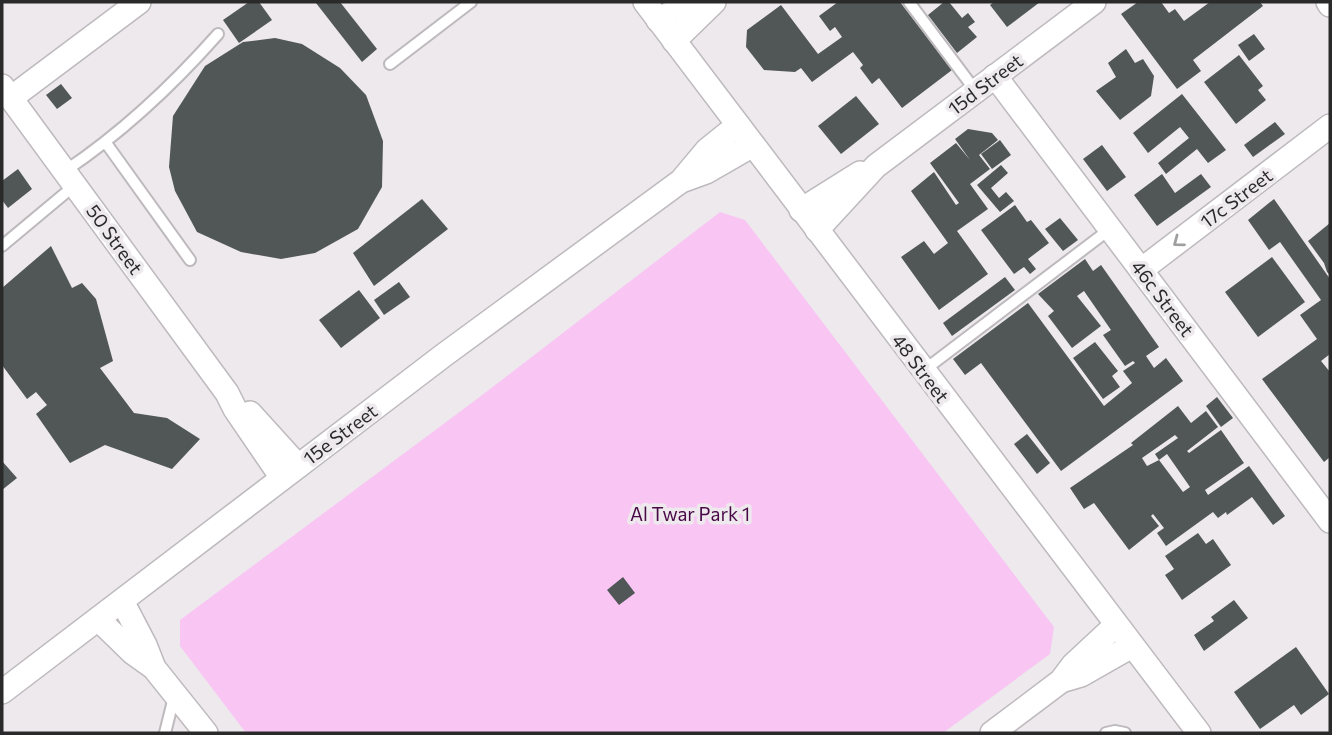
<svg xmlns="http://www.w3.org/2000/svg" width="1332" height="735" font-family="Commissioner,sans-serif">
	<rect width="100%" height="100%" fill="#ede9ed"/>
	<polygon fill="#f9c6f4" points="720,212 745,220 1054,627 1050,654 943,733 246,733 180,646 180,620 477,399"/>
	<g fill="#515757" fill-rule="evenodd">
		<polygon points="249,2 259,2 272,20 239,43 223,20"/>
		<polygon points="318,2 340,2 377,49 362,62 316,3"/>
		<polygon points="838,2 900,2 952,70 902,108 879,78 872,84 860,68 863,65 853,52 812,82 801,68 795,72 764,70 746,47 747,30 781,5 818,54 842,37 835,27 830,31 819,16"/>
		<polygon points="944,2 949,2 962,18 968,13 975,22 968,27 977,37 957,53 928,15"/>
		<polygon points="994,2 1040,2 1007,27 990,5"/>
		<polygon points="1138,2 1161,2 1169,13 1175,9 1184,21 1210,2 1260,2 1263,6 1193,60 1201,71 1177,89 1121,14"/>
		<polygon points="1254,34 1265,49 1249,61 1238,45"/>
		<polygon points="275,38 302,44 340,68 366,95 383,141 382,187 358,229 315,253 281,259 241,252 197,232 175,191 169,167 173,116 205,66 243,42"/>
		<polygon points="1126,49 1135,63 1143,59 1154,76 1151,96 1120,120 1096,91 1116,77 1108,63"/>
		<polygon points="1239,55 1263,86 1258,90 1266,100 1236,124 1204,82"/>
		<polygon points="61,84 72,98 57,109 46,95"/>
		<polygon points="1182,94 1226,150 1208,163 1197,149 1166,174 1158,163 1189,138 1180,127 1148,153 1133,133"/>
		<polygon points="856,96 879,124 841,154 818,126"/>
		<polygon points="1275,122 1285,134 1253,157 1244,145"/>
		<polygon points="968,129 992,133 998,140 979,155 990,169 970,184 988,209 957,231 988,274 939,310 901,257 924,241 934,254 948,243 911,191 934,172 956,205 959,203 930,163 956,143 970,160 955,139"/>
		<polygon points="1000,140 1011,155 992,169 981,154"/>
		<polygon points="1102,145 1126,177 1107,191 1083,159"/>
		<polygon points="1001,165 1008,173 991,188 999,198 1006,192 1014,201 1000,212 977,185"/>
		<polygon points="18,169 32,189 8,208 2,200 2,181"/>
		<polygon points="1162,174 1175,193 1201,174 1211,187 1157,226 1134,195"/>
		<polygon points="422,199 448,229 374,286 353,253"/>
		<polygon points="1274,199 1330,279 1330,354 1321,361 1330,372 1330,457 1324,462 1262,379 1317,339 1300,315 1321,300 1280,242 1269,250 1248,220"/>
		<polygon points="1015,205 1027,222 1031,220 1049,243 1028,259 1036,269 1030,274 1024,267 1014,274 981,230"/>
		<polygon points="1060,218 1078,240 1063,251 1045,229"/>
		<polygon points="1330,223 1330,275 1327,272 1324,263 1308,241"/>
		<polygon points="51,246 72,288 82,283 96,299 113,361 100,368 134,413 167,418 200,439 172,469 105,445 70,463 36,414 47,405 36,392 27,399 2,365 2,288"/>
		<polygon points="1272,257 1305,302 1258,337 1225,292"/>
		<polygon points="1085,259 1093,271 1101,265 1159,347 1146,356 1154,368 1166,358 1183,381 1061,471 981,363 965,375 953,359 1028,303 1104,406 1132,383 1123,371 1135,363 1133,361 1125,366 1103,335 1111,330 1084,291 1077,296 1101,326 1072,348 1048,316 1054,311 1038,294"/>
		<polygon points="1005,277 1015,290 952,336 943,323"/>
		<polygon points="399,282 410,297 384,315 374,300"/>
		<polygon points="359,290 380,318 341,348 319,320"/>
		<polygon points="1095,342 1118,371 1112,376 1120,387 1103,399 1073,358"/>
		<polygon points="1217,397 1233,418 1221,427 1206,406"/>
		<path d="M 1178,406 L 1191,423 L 1206,411 L 1218,427 L 1187,451 L 1189,453 L 1221,430 L 1244,463 L 1205,490 L 1208,495 L 1249,466 L 1285,516 L 1273,525 L 1252,497 L 1227,515 L 1226,512 L 1218,518 L 1213,512 L 1166,546 L 1157,533 L 1164,528 L 1153,514 L 1151,516 L 1159,526 L 1129,550 L 1094,503 L 1084,509 L 1070,488 L 1133,445 L 1131,443 ZM 1175,435 L 1178,438 L 1155,454 L 1159,460 L 1147,466 L 1142,458 ZM 1167,454 L 1190,487 L 1183,492 L 1159,460 Z"/>
		<polygon points="1027,434 1050,463 1037,474 1014,444"/>
		<polygon points="2,461 17,478 2,490"/>
		<polygon points="1198,533 1206,544 1213,539 1231,565 1182,600 1165,575 1174,569 1165,556"/>
		<polygon points="623,577 635,593 619,605 607,590"/>
		<polygon points="1234,600 1248,618 1204,651 1194,635 1214,621 1211,617"/>
		<polygon points="1296,647 1329,694 1301,715 1294,705 1260,729 1234,692"/>
	</g>
	<g fill="none" stroke-linecap="round" stroke-linejoin="round">
		<defs>
			<g id="service">
				<polyline points="909,2 975,90"/>
				<polyline points="390,64 471,2"/>
				<polyline points="106,143 190,260"/>
				<path d="M 65,171 C 123,132 172,86 218,34"/>
				<polyline points="2,246 75,185"/>
				<polyline points="923,371 1110,229"/>
				<polyline points="165,733 174,697"/>
				<polyline points="1106,733 1115,731 1125,733"/>
			</g>
			<g id="minor">
				<polyline points="645,2 1199,733"/>
				<polyline points="1328,2 1330,5"/>
				<polyline points="658,20 691,2"/>
				<polyline points="674,41 714,2"/>
				<polyline points="995,76 1330,521"/>
				<polyline points="2,86 227,393 235,409 282,478"/>
				<polyline points="11,98 139,2"/>
				<polyline points="684,180 706,172 753,145"/>
				<polyline points="801,210 860,173"/>
				<polyline points="817,230 876,166 1094,2"/>
				<polyline points="1141,270 1330,126"/>
				<polyline points="250,413 298,466"/>
				<polyline points="122,601 145,645 154,668 206,733"/>
				<polyline points="98,619 133,653 154,668"/>
				<polyline points="1064,680 1081,675 1132,646"/>
				<polyline points="2,692 444,355 681,181 707,150 738,125"/>
				<polyline points="992,733 1061,681 1073,665 1116,625"/>
			</g>
		</defs>
		<use href="#service" stroke="#bdb9bd" stroke-width="14"/>
		<use href="#minor" stroke="#bdb9bd" stroke-width="26"/>
		<use href="#service" stroke="#fff" stroke-width="10"/>
		<use href="#minor" stroke="#fff" stroke-width="23"/>
	</g>
	<defs><path id="oneway-chevron" d="M-2-3.5L2.5 0L-2 3.5" fill="none" stroke-width="1.6" stroke-linecap="round" stroke-linejoin="round" transform="scale(1.75)"/></defs>
	<use stroke="#a09fa0" href="#oneway-chevron" transform="translate(1178 242) rotate(143)"/>
	<g text-anchor="middle" dominant-baseline="central" stroke-width="7" stroke-linejoin="round" paint-order="stroke">
		<g font-size="19" fill="#2b2a2b" stroke="#ede9ed">
			<text transform="translate(985 84) rotate(-37)">15d Street</text>
			<text transform="translate(1236 198) rotate(-37)">17c Street</text>
			<text transform="translate(115 239) rotate(54)">50 Street</text>
			<text transform="translate(1163 298) rotate(53)">46c Street</text>
			<text transform="translate(921 368) rotate(53)">48 Street</text>
			<text transform="translate(340 434) rotate(-37)">15e Street</text>
		</g>
		<g font-size="19" fill="#490947" stroke="#ede9ed">
			<text x="690" y="513">Al Twar Park 1</text>
		</g>
	</g>
	<rect width="1332" height="735" fill="none" stroke="#2b2a2b" stroke-width="7"/>
</svg>
